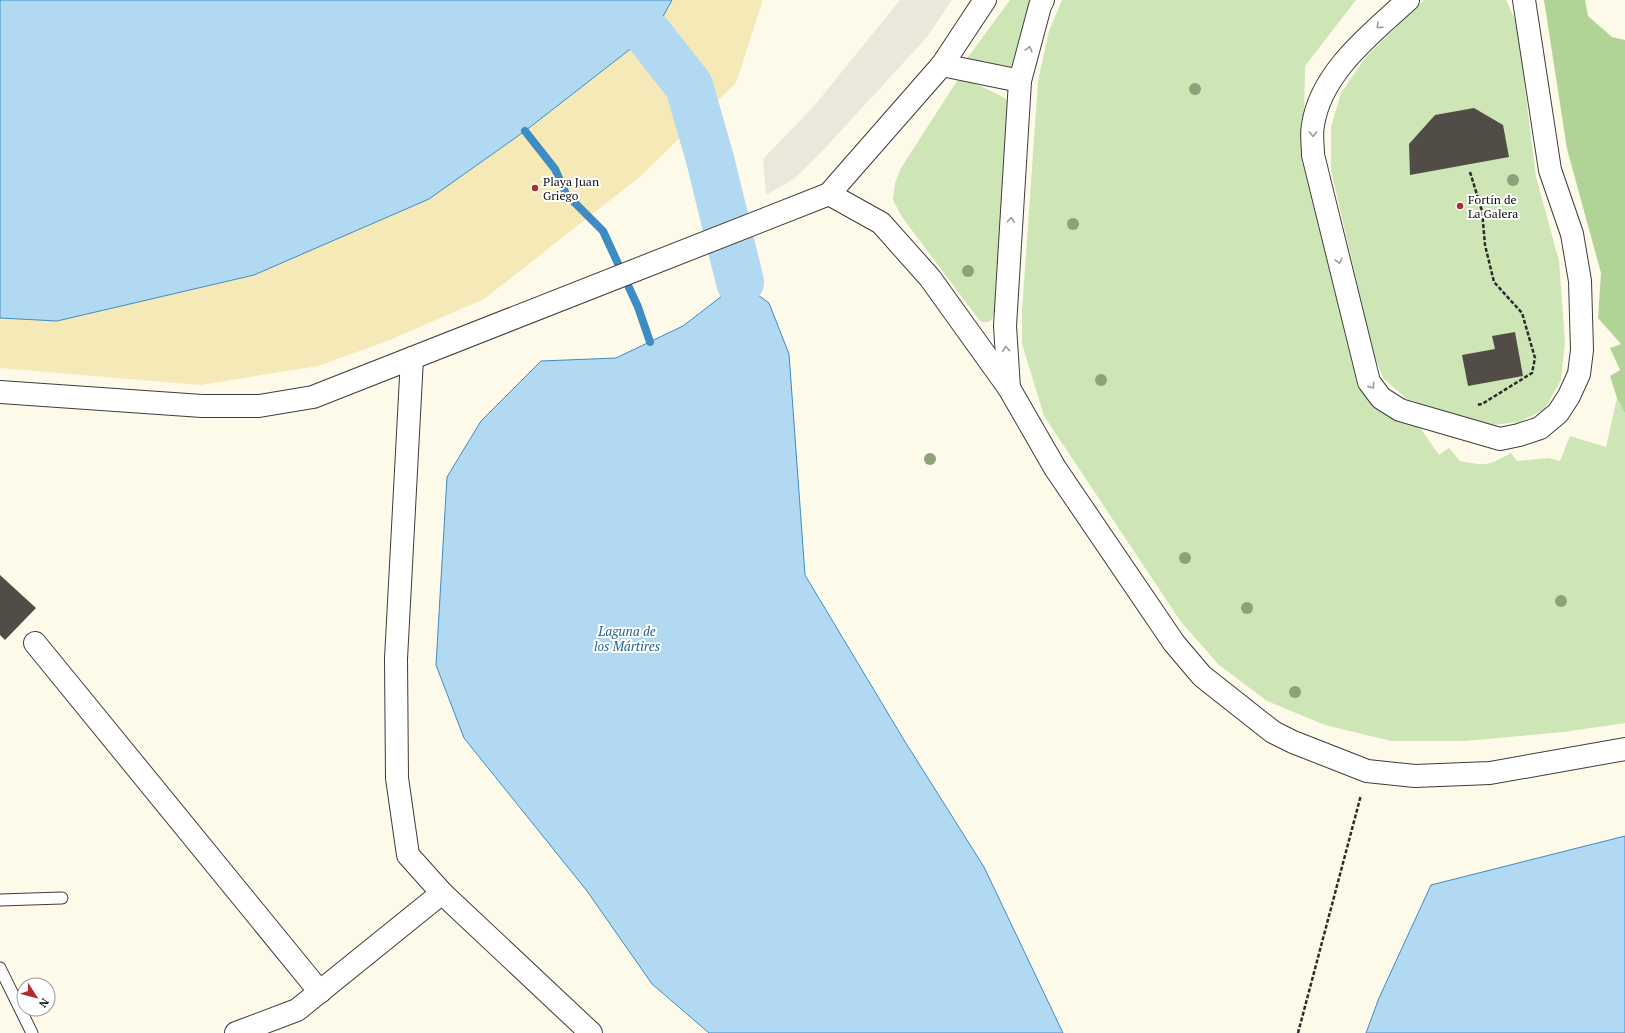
<svg xmlns="http://www.w3.org/2000/svg" width="1625" height="1033" font-family="'PT Serif',serif">
	<rect width="100%" height="100%" fill="#fefae9"/>
	<g fill="#cee5b6">
		<polygon points="1010,0 1031,0 1027,10 1012,72 968,63 968,57"/>
		<path d="M 1062,0 L 1356,0 L 1305,66 L 1304,129 L 1342,318 L 1395,418 L 1421,429 L 1439,455 L 1449,448 L 1460,461 C 1485,466 1489,466 1511,453 L 1517,461 L 1549,458 L 1560,461 L 1570,436 L 1606,447 L 1617,398 L 1625,413 L 1625,723 L 1564,732 L 1464,741 L 1391,741 L 1325,725 L 1267,701 L 1219,665 L 1181,622 L 1044,416 L 1022,344 L 1022,312 L 1038,81 L 1049,31 Z"/>
		<polygon points="1424,0 1506,0 1517,24 1536,177 1559,261 1565,342 1561,380 1544,410 1519,422 1492,425 1466,418 1407,399 1384,379 1373,353 1331,170 1331,127 1341,93 1365,58"/>
		<path d="M 968,80 L 1005,98 L 1009,104 L 995,309 C 993,319 991,325 980,321 L 902,217 L 893,200 L 895,183 L 901,168 L 957,81 Z"/>
	</g>
	<polygon fill="#b1d496" points="1544,0 1585,0 1588,16 1612,37 1625,40 1625,413 1617,398 1610,376 1620,370 1610,348 1621,344 1598,318 1601,273 1567,149"/>
	<polygon fill="#f6e9b8" points="672,0 763,0 736,83 641,176 484,299 390,340 318,366 200,385 0,368 0,318 57,321 254,275 429,199 525,131 656,29"/>
	<polygon fill="#ebe7da" points="900,0 952,0 927,37 826,147 794,179 766,195 763,159 815,105"/>
	<g fill="#b1d9f1" stroke="#3d8cc3">
		<polygon points="0,0 672,0 656,29 525,131 429,199 254,275 57,321 0,318"/>
		<polygon points="740,282 769,303 789,354 805,575 904,740 984,867 1063,1033 709,1033 652,984 587,891 464,738 436,665 447,477 481,421 541,361 616,358 683,326"/>
		<polygon points="1625,836 1625,1033 1366,1033 1379,998 1431,885"/>
	</g>
	<g fill="none" stroke-linecap="round" stroke-linejoin="round">
		<polyline stroke="#3d8cc3" stroke-width="8" points="525,131 555,169 566,194 603,231 638,307 650,342"/>
		<polyline stroke="#b1d9f1" stroke-width="48" points="649,35 689,86 710,159 740,282"/>
	</g>
	<g fill="#524c47">
		<polygon points="1474,108 1503,125 1509,157 1410,175 1409,144 1435,115"/>
		<polygon points="1515,332 1523,376 1468,386 1462,355 1495,349 1492,336"/>
		<polygon points="0,575 36,608 5,640 0,635"/>
	</g>
	<g fill="none" stroke-linecap="round" stroke-linejoin="round">
		<defs>
			<g id="lane">
				<polyline points="0,900 62,898"/>
				<polyline points="0,968 32,1033"/>
			</g>
			<g id="street">
				<path d="M 1408,0 C 1371,34 1321,72 1313,125 C 1311,134 1313,146 1313,155 L 1369,382 L 1381,398 L 1400,410 L 1500,439 L 1519,435 L 1540,428 L 1558,413 L 1569,396 L 1579,374 L 1582,350 L 1580,281 L 1572,234 L 1550,170 L 1524,0"/>
				<polyline points="942,65 1020,81"/>
				<polyline points="829,194 942,65 985,0"/>
				<polyline points="412,358 396,659 397,778 408,855 442,893 591,1033"/>
				<polyline points="1009,388 1005,326 1020,81 1040,6 1043,0"/>
				<polyline points="0,392 202,406 259,406 313,397 829,194 881,223 930,278 1009,388 1055,468 1174,643 1202,676 1273,732 1293,742 1367,771 1415,776 1490,773 1625,749"/>
				<polyline points="35,643 320,992"/>
				<polyline points="236,1033 297,1010 442,893"/>
			</g>
		</defs>
		<use href="#lane" stroke="#3d3d3d" stroke-width="13"/>
		<use href="#street" stroke="#3d3d3d" stroke-width="24"/>
		<g stroke="#2c2c2c" stroke-width="2.5" stroke-dasharray="4 2" stroke-linecap="butt">
			<polyline points="1470,172 1482,211 1485,245 1494,282 1522,313 1535,358 1532,373 1482,404 1477,405"/>
			<polyline points="1298,1033 1361,795"/>
		</g>
		<use href="#lane" stroke="#fff" stroke-width="11"/>
		<use href="#street" stroke="#fff" stroke-width="22"/>
	</g>
	<g fill="#8aa37a">
		<circle cx="1195" cy="89" r="6"/>
		<circle cx="1513" cy="180" r="6"/>
		<circle cx="1073" cy="224" r="6"/>
		<circle cx="968" cy="271" r="6"/>
		<circle cx="1101" cy="380" r="6"/>
		<circle cx="930" cy="459" r="6"/>
		<circle cx="1185" cy="558" r="6"/>
		<circle cx="1561" cy="601" r="6"/>
		<circle cx="1247" cy="608" r="6"/>
		<circle cx="1295" cy="692" r="6"/>
	</g>
	<defs><path id="oneway-chevron" d="M-2-3.5L2.5 0L-2 3.5" fill="none" stroke-width="1.6" stroke-linecap="round" stroke-linejoin="round"/></defs>
	<g stroke="#9d9d9d">
		<use href="#oneway-chevron" transform="translate(1379 26) rotate(136)"/>
		<use href="#oneway-chevron" transform="translate(1029 49) rotate(-75)"/>
		<use href="#oneway-chevron" transform="translate(1313 134) rotate(89)"/>
		<use href="#oneway-chevron" transform="translate(1011 220) rotate(-86)"/>
		<use href="#oneway-chevron" transform="translate(1339 261) rotate(76)"/>
		<use href="#oneway-chevron" transform="translate(1006 349) rotate(-94)"/>
		<use href="#oneway-chevron" transform="translate(1372 386) rotate(55)"/>
	</g>
	<g fill="#b02c31" stroke="#fff" stroke-width="1.5">
		<circle cx="535" cy="188" r="4"/>
		<circle cx="1460" cy="206" r="4"/>
	</g>
	<g text-anchor="middle" dominant-baseline="central" stroke-width="4" stroke-linejoin="round" paint-order="stroke">
		<g font-size="12" fill="#0a0a0a" stroke="#fff" text-anchor="start">
			<text x="543" y="181">Playa Juan<tspan x="543" dy="14">Griego</tspan></text>
			<text x="1468" y="199">Fortín de<tspan x="1468" dy="14">La Galera</tspan></text>
		</g>
		<g font-size="13" font-style="italic" fill="#1d5e92" stroke="#fff">
			<text x="627" y="631">Laguna de<tspan x="627" dy="15">los Mártires</tspan></text>
		</g>
	</g>
	<g transform="translate(36 997) rotate(126)"><circle r="19" fill="#ffffff" stroke="#9d9d9d"/>
	<path d="M0-3L7 15L0 10L-7 15Z" fill="#b02c31"/>
	<text y="-6" font-size="11" font-weight="bold" text-anchor="middle" fill="#0a0a0a">N</text>
	</g>
</svg>
